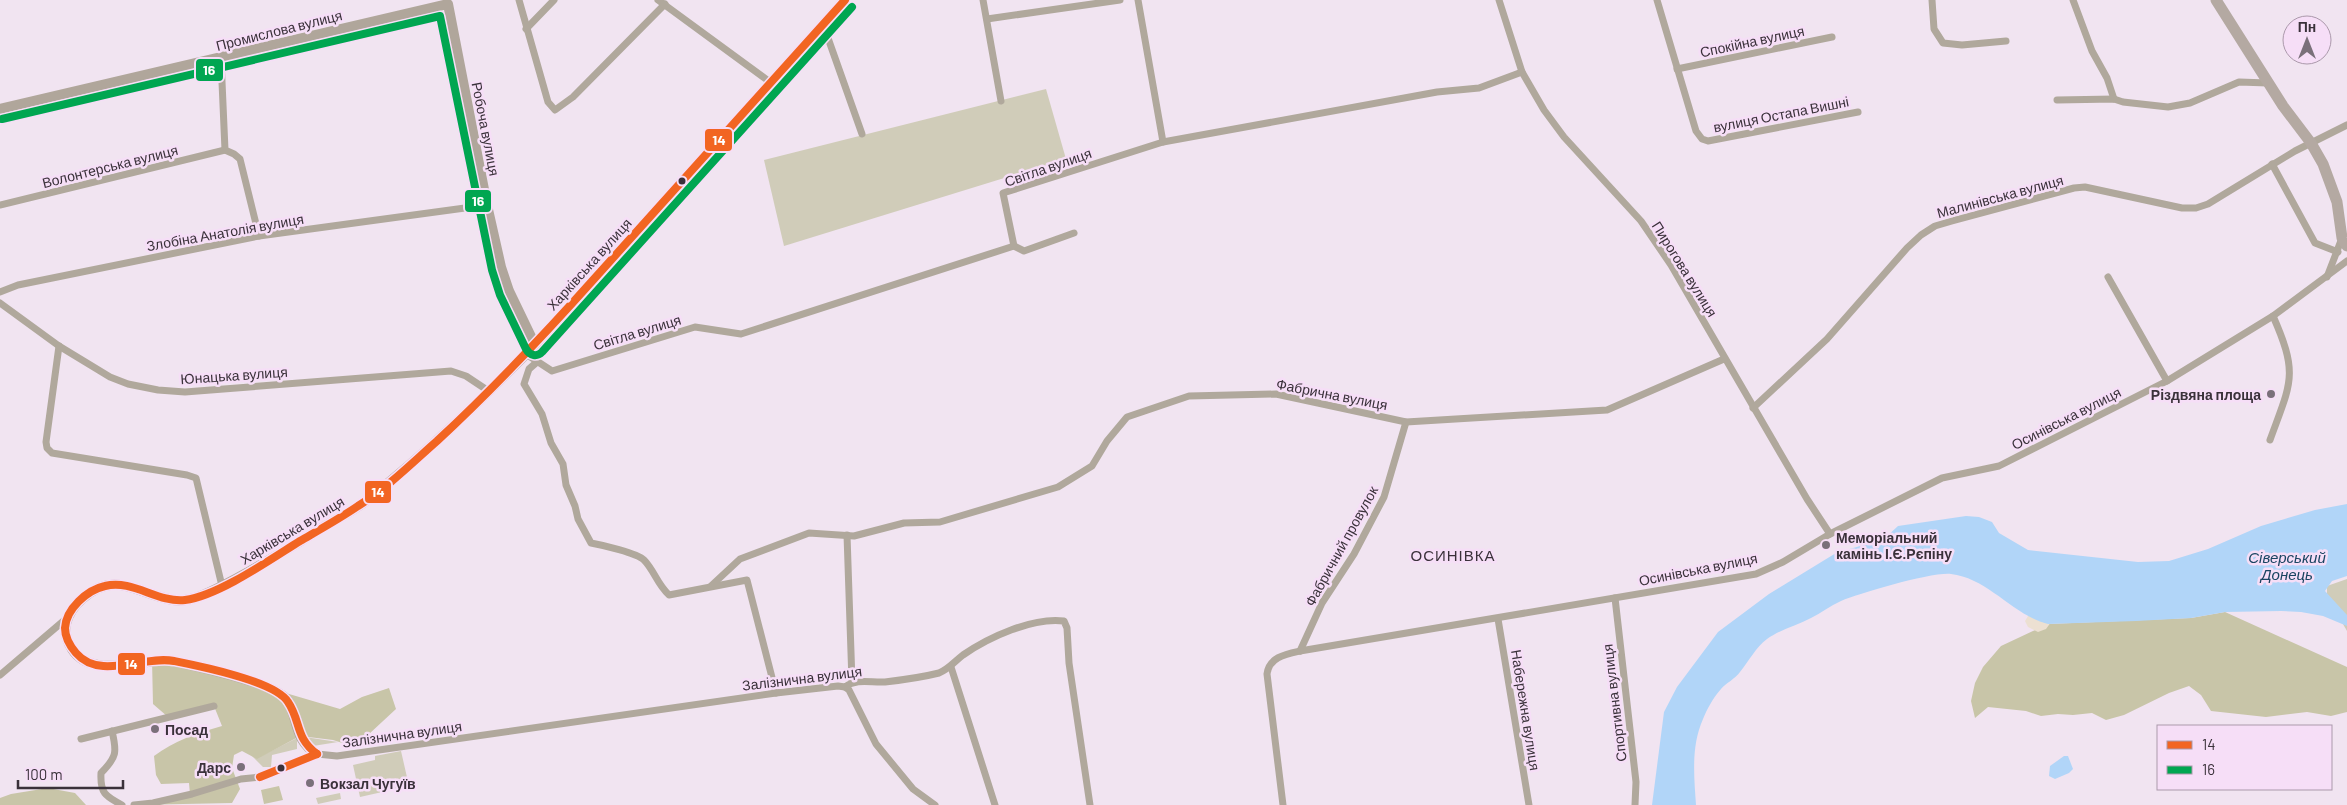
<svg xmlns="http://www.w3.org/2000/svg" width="2347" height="805" font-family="Barlow,sans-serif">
	<rect width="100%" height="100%" fill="#f1e4f1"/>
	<g fill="#d0ccb9">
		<polygon points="1046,89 1066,159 784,246 764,160"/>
		<polygon points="2347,579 2347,631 2327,596 2327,586"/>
		<polygon points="305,737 338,742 313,746"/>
		<polygon points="297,738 297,749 272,755 271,767 263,767 252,756 257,758"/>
		<polygon points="401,751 409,786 360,797 353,765 375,760 375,756"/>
		<polygon points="340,793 341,799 318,804 316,798"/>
	</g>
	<g fill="#c8c5a8">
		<polygon points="2225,612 2347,667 2347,712 2331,716 2307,712 2266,717 2211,711 2201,695 2189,686 2169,693 2124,715 2106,720 2092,713 2073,715 2058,714 2041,716 2026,711 1988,707 1975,718 1971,701 1975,683 1983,667 2001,646 2048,624 2191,618"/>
		<path d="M 152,660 L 272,689 L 340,709 L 362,697 L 389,688 L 396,709 L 355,747 L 333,740 L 300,736 L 257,759 L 242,751 L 234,755 L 232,768 L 240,789 L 232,803 L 134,805 L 190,794 L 189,783 L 161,784 L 156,775 L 154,756 C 174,741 197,733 222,726 L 214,706 L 168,717 L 153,704 Z"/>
		<polygon points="279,786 283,800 264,804 261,790"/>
		<polygon points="48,788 75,793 86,805 0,805 0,798 11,794"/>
	</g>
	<polygon fill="#ece0d2" points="2030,613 2051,622 2046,629 2038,632 2028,627 2025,621"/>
	<g fill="#b1d5f8">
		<path d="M 2347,504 L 2347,576 L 2332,581 L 2325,591 L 2347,615 L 2347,626 L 2323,616 L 2301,612 L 2281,611 L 2225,612 L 2191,618 L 2136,621 L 2048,624 C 2014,616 1988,578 1951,574 C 1931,572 1861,593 1841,601 C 1830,606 1821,613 1811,618 C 1796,626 1781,629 1767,639 C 1756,647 1749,661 1740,672 C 1735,679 1726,683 1721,689 C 1713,698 1707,709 1703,719 C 1691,746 1694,776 1696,805 L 1652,805 L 1664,712 L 1677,687 L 1718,632 L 1769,594 L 1836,553 L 1884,539 L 1898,526 L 1966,516 L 1979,517 L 1992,522 L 1999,533 L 2028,550 L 2138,562 L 2169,561 L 2208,549 L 2261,526 L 2315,510 Z"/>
		<polygon points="2064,756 2068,756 2073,769 2069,773 2055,779 2049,776 2050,766"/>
	</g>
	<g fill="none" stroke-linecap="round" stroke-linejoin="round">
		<g stroke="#b0a89c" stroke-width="7">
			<polyline points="519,0 548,102 555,110 573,97 665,4"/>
			<polyline points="658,0 770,82"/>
			<polyline points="983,0 1001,101"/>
			<polyline points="1138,0 1163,142"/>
			<polyline points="1499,0 1522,72 1544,110 1564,137 1641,221 1671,265 1807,499 1830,534"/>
			<polyline points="1657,0 1696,131 1702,139 1708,141 1858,112"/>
			<polyline points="1932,0 1934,29 1943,43 1962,45 2006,41"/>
			<polyline points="2073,0 2092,51 2107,78 2114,99"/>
			<polyline points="987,19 1120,0"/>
			<polyline points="823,24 862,134"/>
			<polyline points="526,29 554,0"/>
			<polyline points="221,59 225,150 234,154 240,159 259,236"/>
			<polyline points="1677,69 1832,37"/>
			<polyline points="2057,100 2114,99 2123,102 2168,107 2190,103 2239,82 2268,83"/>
			<polyline points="2272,164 2315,243 2338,252"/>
			<polyline points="0,205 225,150"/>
			<polyline points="1014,246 1024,251 1074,233"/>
			<polyline points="2108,277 2167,381"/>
			<polyline points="2327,277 2342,238"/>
			<polyline points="0,292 18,285 259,236 487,205"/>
			<polyline points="0,303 59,346 110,377 128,384 158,390 185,392 451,371 466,376 490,392"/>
			<polyline points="59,346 46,442 47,448 52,453 187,475 196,478 222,586"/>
			<polyline points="526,354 552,371 695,327 741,334 1014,246 1003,193 1163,142 1437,92 1479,88 1522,72"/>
			<path d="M 537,362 L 529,369 L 524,384 L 542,414 L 551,443 L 563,464 L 566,485 L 575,506 L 578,519 L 591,543 C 602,545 637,553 644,560 C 654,570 657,584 669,595 L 747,580 L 776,693"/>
			<polyline points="1753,408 1827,339 1907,248 1921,235 1935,226 1952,221 2074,188 2085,187 2182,208 2196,208 2208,204 2295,151 2347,125"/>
			<path d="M 2270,440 C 2291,382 2299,375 2273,316"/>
			<polyline points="847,535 852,682"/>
			<polyline points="711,586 740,559 809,533 854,536 904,523 940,522 1058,487 1092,466 1107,441 1127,417 1189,396 1276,394 1406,422 1607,410 1724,359"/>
			<polyline points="1615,598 1636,782 1635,805"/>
			<polyline points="1498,619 1529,805"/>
			<polyline points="1300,651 1322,603 1354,554 1384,497 1406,422"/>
			<polyline points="951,667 995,805"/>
			<polyline points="0,675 67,618"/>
			<polyline points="845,687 849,690 876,744 913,789 935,805"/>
			<path d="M 112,731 C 117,752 117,757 101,773 C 100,793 105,796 122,805"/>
			<polyline points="81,739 214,706"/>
			<path d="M 134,805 L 153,803 L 192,794 L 241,779 L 260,777 L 317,754 L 337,756 L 776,693 L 838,686 L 845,687 C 857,678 871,683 885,682 C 902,680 923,677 939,673 C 949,669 955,661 963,655 C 989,637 1033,617 1064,621 L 1067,628 L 1069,663 L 1090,805"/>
			<path d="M 1283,805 L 1267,674 C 1269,657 1286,654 1300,651 L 1756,574 L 1783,562 L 1830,534 L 1942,478 L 1999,466 L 2167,381 L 2273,316 L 2347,261"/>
		</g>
		<g stroke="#b0a69b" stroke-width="10">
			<polyline points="0,109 448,4 487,205 501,267 509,291 535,345"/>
			<path d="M 317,754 C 294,740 299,722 288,701 C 278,683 191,665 168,660 C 140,660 91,679 72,649 C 67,641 64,633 66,624 C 68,615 74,606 82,599 C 116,569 137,594 173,600 C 189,602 202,596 216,589 C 251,572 284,551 317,531 C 333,521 351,512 366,501 C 426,454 481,400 535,345 L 845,0"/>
		</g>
		<polyline stroke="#b4a9a2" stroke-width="11" points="2216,0 2283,106 2311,143 2323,164 2337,202 2342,238 2347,246"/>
		<defs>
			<g id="bus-1">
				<path d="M 317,754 C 295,738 301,721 288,702 C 275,681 199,666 174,661 C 143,655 100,681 76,653 C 70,646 65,638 65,628 C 66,609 87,590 105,586 C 133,579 157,603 185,600 C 218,596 271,559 300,541 C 319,530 339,519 358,506 C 387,488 412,463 437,441 C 492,390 544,335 594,279 C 678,186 761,93 845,0"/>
				<polyline points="260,777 317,754"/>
			</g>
			<path id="bus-2" d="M 2,119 L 440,16 L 492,270 L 500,295 L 526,349 C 530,356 537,357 542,352 L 852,7"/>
		</defs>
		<use href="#bus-1" stroke="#f6def7" stroke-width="11"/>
		<use href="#bus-2" stroke="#f6def7" stroke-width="11"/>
		<use href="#bus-1" stroke="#f26522" stroke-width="8"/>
		<use href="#bus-2" stroke="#00a651" stroke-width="8"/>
	</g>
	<g fill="#3a313a" stroke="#f6def7" stroke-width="2">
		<circle cx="682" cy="181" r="4.5"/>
		<circle cx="281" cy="768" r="4.5"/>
	</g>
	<g fill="#7a707a" stroke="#f6def7" stroke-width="2">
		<circle cx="2271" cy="394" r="5"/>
		<circle cx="1826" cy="545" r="5"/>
		<circle cx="155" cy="729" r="5"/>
		<circle cx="241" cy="767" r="5"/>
		<circle cx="310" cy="783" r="5"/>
	</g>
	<g text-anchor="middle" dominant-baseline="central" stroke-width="5" stroke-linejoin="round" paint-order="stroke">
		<g font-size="14" fill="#3a313a" stroke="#f6def7">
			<text transform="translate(279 30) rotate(-14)">Промислова вулиця</text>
			<text transform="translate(1752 41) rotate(-12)">Спокійна вулиця</text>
			<text transform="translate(1781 114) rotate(-11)">вулиця Остапа Вишні</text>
			<text transform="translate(486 129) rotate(79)">Робоча вулиця</text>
			<text transform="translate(110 166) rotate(-14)">Волонтерська вулиця</text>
			<text transform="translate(1048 167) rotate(-19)">Світла вулиця</text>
			<text transform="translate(2000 196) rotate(-15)">Малинівська вулиця</text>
			<text transform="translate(225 232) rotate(-10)">Злобіна Анатолія вулиця</text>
			<text transform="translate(589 264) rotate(-48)">Харківська вулиця</text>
			<text transform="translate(1685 269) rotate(58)">Пирогова вулиця</text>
			<text transform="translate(637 332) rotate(-17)">Світла вулиця</text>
			<text transform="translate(234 375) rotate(-4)">Юнацька вулиця</text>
			<text transform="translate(1332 394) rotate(11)">Фабрична вулиця</text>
			<text transform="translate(2066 418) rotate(-27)">Осинівська вулиця</text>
			<text transform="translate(292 530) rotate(-31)">Харківська вулиця</text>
			<text transform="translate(1341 546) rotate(-61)">Фабричний провулок</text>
			<text transform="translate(1698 569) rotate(-11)">Осинівська вулиця</text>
			<text transform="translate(802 678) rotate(-7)">Залізнична вулиця</text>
			<text transform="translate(1614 703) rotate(-97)">Спортивна вулиця</text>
			<text transform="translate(1526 710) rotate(81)">Набережна вулиця</text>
			<text transform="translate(402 734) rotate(-8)">Залізнична вулиця</text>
		</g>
		<g font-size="14" font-weight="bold" fill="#3a313a" stroke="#f6def7" text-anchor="start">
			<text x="2261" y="394" text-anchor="end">Різдвяна площа</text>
			<text x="1836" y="537">Меморіальний<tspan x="1836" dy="16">камінь І.Є.Рєпіну</tspan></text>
			<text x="165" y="729">Посад</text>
			<text x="231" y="767" text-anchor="end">Дарс</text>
			<text x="320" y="783">Вокзал Чугуїв</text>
		</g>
		<g font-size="15" letter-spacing="1" fill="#3a313a" stroke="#f6def7">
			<text x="1453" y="555">ОСИНІВКА</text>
		</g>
		<g font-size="15" font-style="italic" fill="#194461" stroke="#f6def7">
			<text x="2287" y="557">Сіверський<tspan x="2287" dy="17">Донець</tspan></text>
		</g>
	</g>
	<g stroke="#f6def7" stroke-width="2">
		<rect x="195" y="58" width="29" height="24" rx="5" fill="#00a651"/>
		<rect x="704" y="128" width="29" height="24" rx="5" fill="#f26522"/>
		<rect x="464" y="189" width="28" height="24" rx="5" fill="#00a651"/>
		<rect x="364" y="480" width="28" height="24" rx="5" fill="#f26522"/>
		<rect x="117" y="652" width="29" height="24" rx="5" fill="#f26522"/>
	</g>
	<g font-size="14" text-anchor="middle" font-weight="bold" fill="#fff">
		<text x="209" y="75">16</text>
		<text x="719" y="145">14</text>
		<text x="478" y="206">16</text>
		<text x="378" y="497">14</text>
		<text x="131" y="669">14</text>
	</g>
	<rect x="2157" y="725" width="175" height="65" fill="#f6def7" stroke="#ab99ab"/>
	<rect x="2167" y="741" width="25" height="8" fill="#f26522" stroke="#ab99ab"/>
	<text x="2202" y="750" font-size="15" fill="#3a313a">14</text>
	<rect x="2167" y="766" width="25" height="8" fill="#00a651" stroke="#ab99ab"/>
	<text x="2202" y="775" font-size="15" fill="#3a313a">16</text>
	<g transform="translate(2307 40)"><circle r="24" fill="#f6def7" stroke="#ab99ab"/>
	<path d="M0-4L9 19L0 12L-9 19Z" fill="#7a707a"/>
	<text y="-8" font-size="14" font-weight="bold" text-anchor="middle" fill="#3a313a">Пн</text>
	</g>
	<path d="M18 780v8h105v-8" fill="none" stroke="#3a313a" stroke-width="2.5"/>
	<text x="25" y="780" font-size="15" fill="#3a313a" stroke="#f6def7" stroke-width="4" paint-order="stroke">100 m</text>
</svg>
